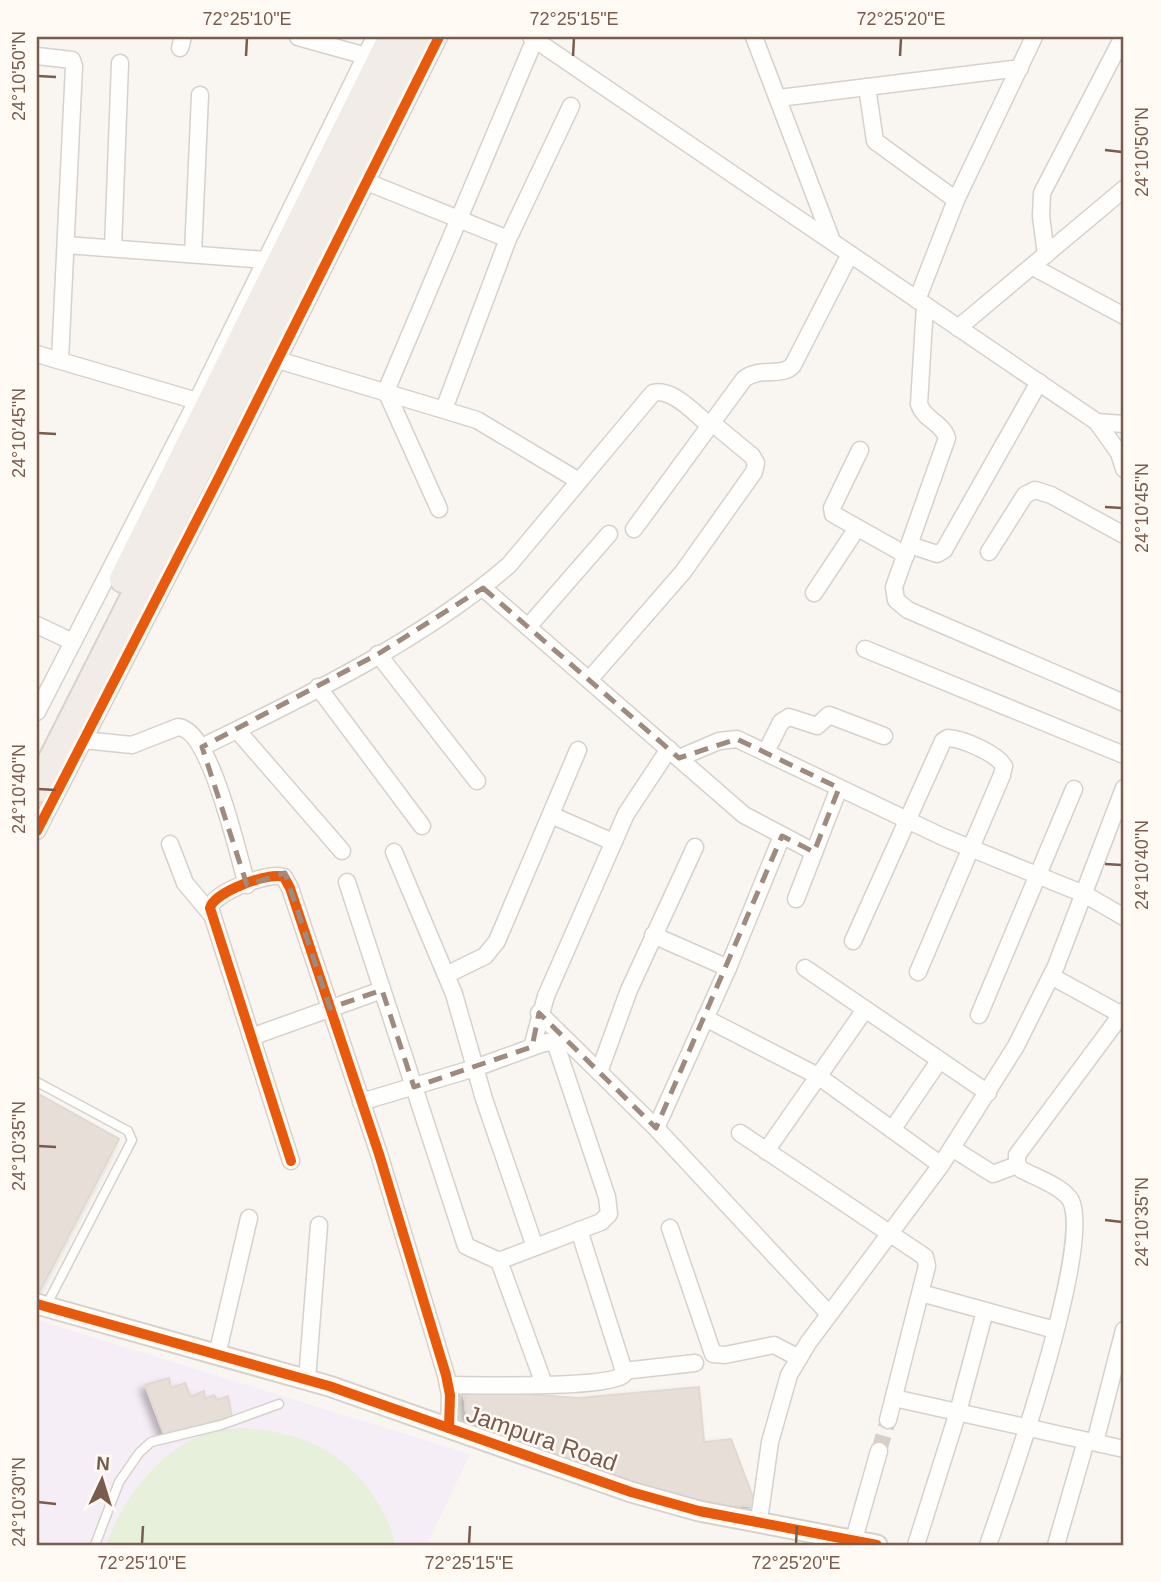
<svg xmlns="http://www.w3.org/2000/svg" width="1161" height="1582" font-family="Arial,sans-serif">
	<defs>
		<filter id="shadow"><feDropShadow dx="-5" dy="5" stdDeviation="3.5" flood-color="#0004"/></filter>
	</defs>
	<rect width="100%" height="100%" fill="#f9f5f0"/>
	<polygon fill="#f6eef6" points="37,1320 470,1454 427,1545 37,1545"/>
	<path fill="#e7f0db" d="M 238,1428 C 295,1430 345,1449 376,1500 C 384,1513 394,1530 394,1545 L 106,1545 C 122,1500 159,1450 205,1434 C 215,1430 227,1430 238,1428 Z"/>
	<g fill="#e6ded7" stroke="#e2d8d2" stroke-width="2" filter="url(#shadow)">
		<polygon points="37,1093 119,1139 41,1289 37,1287"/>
		<polygon points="169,1378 171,1388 185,1383 191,1397 204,1391 205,1399 214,1395 217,1400 228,1396 232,1417 164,1434 145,1385"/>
		<polygon points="699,1387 704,1442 731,1439 756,1505 723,1507 677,1498 586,1468 467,1422 464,1390 579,1398"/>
	</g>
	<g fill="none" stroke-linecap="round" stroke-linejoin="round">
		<polyline stroke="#d9cfc7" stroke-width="16" stroke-dasharray="16 8" stroke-linecap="butt" points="879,1451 888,1420"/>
		<defs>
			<g id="service">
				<polyline points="37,1082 128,1131 132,1140 46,1306"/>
				<polyline points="95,1545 119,1482 139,1453 151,1442 221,1425 279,1404"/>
			</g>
			<g id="minor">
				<polyline points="298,37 366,56"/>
				<polyline points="531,37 1097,422 1119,453 1124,469"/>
				<polyline points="754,37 832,241"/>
				<polyline points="180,48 183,37"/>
				<polyline points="37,56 72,60 74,66 60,360"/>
				<polyline points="867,87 875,141 956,200"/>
				<polyline points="779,98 1020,68"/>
				<polyline points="367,182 508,239"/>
				<polyline points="66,245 266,260"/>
				<polyline points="113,248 120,63"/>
				<polyline points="193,254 200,95"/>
				<polyline points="1046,255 1041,216 1042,193 1123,37"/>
				<polyline points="1033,267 1124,316"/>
				<polyline points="917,300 956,200 1034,37"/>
				<path d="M 925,305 L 919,404 C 924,420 942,422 947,438 L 894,587 L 896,600 L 908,610 L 1124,703"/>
				<polyline points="958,328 1124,189"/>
				<polyline points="37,354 197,401"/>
				<polyline points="278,360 477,420 579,481"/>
				<polyline points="444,409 508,239 571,106"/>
				<polyline points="1097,422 1124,424"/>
				<polyline points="860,450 832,508 833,514 906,555"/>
				<polyline points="439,509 386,391 535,39"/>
				<path d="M 634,529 L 744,379 C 761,366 782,378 793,365 L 850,254"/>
				<polyline points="910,545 937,554 944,550 1039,382"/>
				<polyline points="989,552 1025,495 1035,490 1051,495 1124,535"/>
				<polyline points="483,588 744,815 814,852"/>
				<polyline points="814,593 857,528"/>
				<polyline points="37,625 73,642"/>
				<polyline points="528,627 609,534"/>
				<polyline points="865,649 1124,755"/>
				<polyline points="378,654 477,781"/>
				<polyline points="589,680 683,572 754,472 756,463 752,456 711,422"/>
				<polyline points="318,687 422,826"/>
				<polyline points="37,712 197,401 375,37"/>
				<polyline points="237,730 342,851"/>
				<path d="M 83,740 L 132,745 L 178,727 C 211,729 238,855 247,885"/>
				<path d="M 202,747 C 303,698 424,639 509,565 L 653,393 C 673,388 694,413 709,425"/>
				<polyline points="766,752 781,722 789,717 817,726 829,715 884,736"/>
				<polyline points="679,758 719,741 737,739 943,837 1084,894 1124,917"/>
				<polyline points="551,815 613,842"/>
				<polyline points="37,831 217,481 439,37"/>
				<polyline points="170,844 185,883 211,914"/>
				<polyline points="394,852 454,994 484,1099 535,1247"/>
				<polyline points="347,882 466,1246 499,1261 544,1384"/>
				<polyline points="796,899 839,788"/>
				<polyline points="653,935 728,968"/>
				<path d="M 853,941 L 943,741 L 948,738 C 963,739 996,753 1004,766 L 1002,775 L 918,972"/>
				<polyline points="805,968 988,1093"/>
				<polyline points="446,975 485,956 497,941 578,750"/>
				<polyline points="1051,976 1122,1015"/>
				<polyline points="539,1013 656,1128 829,1314"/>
				<polyline points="979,1015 1074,789"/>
				<polyline points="705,1018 818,1076 941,1165"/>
				<polyline points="251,1037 382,990"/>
				<polyline points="532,1047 546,996 626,814 669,749"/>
				<polyline points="599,1072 629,990 695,847"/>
				<polyline points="361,1102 475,1068 541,1044 548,1042 556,1045 607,1197 609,1214 601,1222 499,1261"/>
				<polyline points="656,1128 728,968 782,836"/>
				<polyline points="892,1130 939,1061"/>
				<polyline points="740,1133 925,1257 927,1266 888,1420"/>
				<polyline points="952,1148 993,1174 1017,1165"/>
				<polyline points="766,1151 864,1011"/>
				<path d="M 291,1161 L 210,908 C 214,892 270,871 284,877 L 290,888 L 379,1154 L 446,1375 L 450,1395 L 449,1428"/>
				<polyline points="670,1228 713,1354 725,1355 774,1345 799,1358"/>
				<polyline points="921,1293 1055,1330"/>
				<polyline points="217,1355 249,1218"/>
				<polyline points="623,1371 695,1363"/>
				<polyline points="307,1380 319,1225"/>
				<path d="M 448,1385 C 479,1385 604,1389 623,1375 L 623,1368 L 579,1230"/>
				<polyline points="894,1398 1124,1449"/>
				<polyline points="1095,1442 1124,1330"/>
				<polyline points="759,1520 770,1442 789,1375 808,1343 941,1165 1016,1046 1056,966 1124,788"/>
				<polyline points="854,1539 879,1451"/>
				<polyline points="916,1545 958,1412 985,1311"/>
				<path d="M 988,1545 C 1008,1488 1093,1248 1071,1201 C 1064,1187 1035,1177 1022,1170 L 1017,1165 L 1017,1155 L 1124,1011"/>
				<polyline points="1056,1545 1086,1441"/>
			</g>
			<polyline id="tertiary" points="37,1304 329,1386 631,1492 699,1511 877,1545"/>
			<g id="trunk">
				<polyline points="123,579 392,37"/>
				<polyline points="37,789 417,37"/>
			</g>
		</defs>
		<use href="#service" stroke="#d7d1cb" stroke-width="11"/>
		<use href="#minor" stroke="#d7d1cb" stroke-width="19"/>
		<use href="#tertiary" stroke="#d7d1cb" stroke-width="23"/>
		<use href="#trunk" stroke="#dad1cc" stroke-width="30"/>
		<use href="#service" stroke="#fefefd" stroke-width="8"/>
		<use href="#minor" stroke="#fefefd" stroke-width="16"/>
		<use href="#tertiary" stroke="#fefefd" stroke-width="19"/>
		<use href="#trunk" stroke="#f2ece8" stroke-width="26"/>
		<defs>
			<g id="cycleway">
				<polyline points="37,831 217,481 439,37"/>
				<path d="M 291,1161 L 210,908 C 214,892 270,871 284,877 L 290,888 L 379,1154 L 446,1375 L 450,1395 L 449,1428"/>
				<polyline points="37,1304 329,1386 631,1492 699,1511 877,1545"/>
			</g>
		</defs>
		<use href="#cycleway" stroke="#fffaf3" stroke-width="15"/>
		<use href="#cycleway" stroke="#e8590c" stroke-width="10"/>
	</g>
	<path fill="none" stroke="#9f8a7d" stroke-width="5" stroke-dasharray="14 9" stroke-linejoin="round" d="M 483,588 L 679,758 L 737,739 L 839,788 L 814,852 L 782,836 L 656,1128 L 539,1013 L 532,1047 L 414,1087 L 382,990 L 330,1008 L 285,873 L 247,885 L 202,747 L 378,654 Z"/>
	<path fill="none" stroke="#7a5c4d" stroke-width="2.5" d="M 246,56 L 247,38M 573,56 L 574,38M 900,56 L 901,38M 38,76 L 56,77M 1105,150 L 1122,152M 38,433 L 56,434M 1105,507 L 1122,508M 38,789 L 56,790M 1105,864 L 1122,865M 38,1146 L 56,1147M 1105,1220 L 1122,1222M 38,1502 L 56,1504M 142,1544 L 143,1526M 469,1544 L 470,1526M 796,1544 L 797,1526"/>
	<g text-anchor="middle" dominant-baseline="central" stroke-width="5" stroke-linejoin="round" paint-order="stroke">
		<g font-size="24" fill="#7a5c4d" stroke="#fffaf3">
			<text transform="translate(542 1438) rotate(19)">Jampura Road</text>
		</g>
	</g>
	<rect width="1161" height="1582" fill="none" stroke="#fffaf3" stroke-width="77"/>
	<g transform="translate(102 1480) rotate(4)" stroke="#fffaf3" stroke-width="5" paint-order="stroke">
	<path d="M0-5L12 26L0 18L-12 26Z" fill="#7a5c4d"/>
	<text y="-10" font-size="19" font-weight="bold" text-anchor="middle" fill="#7a5c4d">N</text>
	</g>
	<rect x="38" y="38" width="1084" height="1506" fill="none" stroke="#7a5c4d" stroke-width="2.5"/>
	<g font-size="18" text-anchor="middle" fill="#7a5c4d">
		<text x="247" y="25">72°25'10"E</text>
		<text x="574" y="25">72°25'15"E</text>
		<text x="901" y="25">72°25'20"E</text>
		<text transform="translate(19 76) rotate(-90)" y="6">24°10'50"N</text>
		<text transform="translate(1142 152) rotate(-90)" y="6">24°10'50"N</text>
		<text transform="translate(19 433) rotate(-90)" y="6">24°10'45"N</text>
		<text transform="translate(1142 508) rotate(-90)" y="6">24°10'45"N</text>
		<text transform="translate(19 789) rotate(-90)" y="6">24°10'40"N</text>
		<text transform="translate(1142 865) rotate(-90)" y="6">24°10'40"N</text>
		<text transform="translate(19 1146) rotate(-90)" y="6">24°10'35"N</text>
		<text transform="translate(1142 1222) rotate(-90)" y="6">24°10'35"N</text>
		<text transform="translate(19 1502) rotate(-90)" y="6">24°10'30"N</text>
		<text x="142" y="1569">72°25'10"E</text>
		<text x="469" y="1569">72°25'15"E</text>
		<text x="796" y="1569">72°25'20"E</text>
	</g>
</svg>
